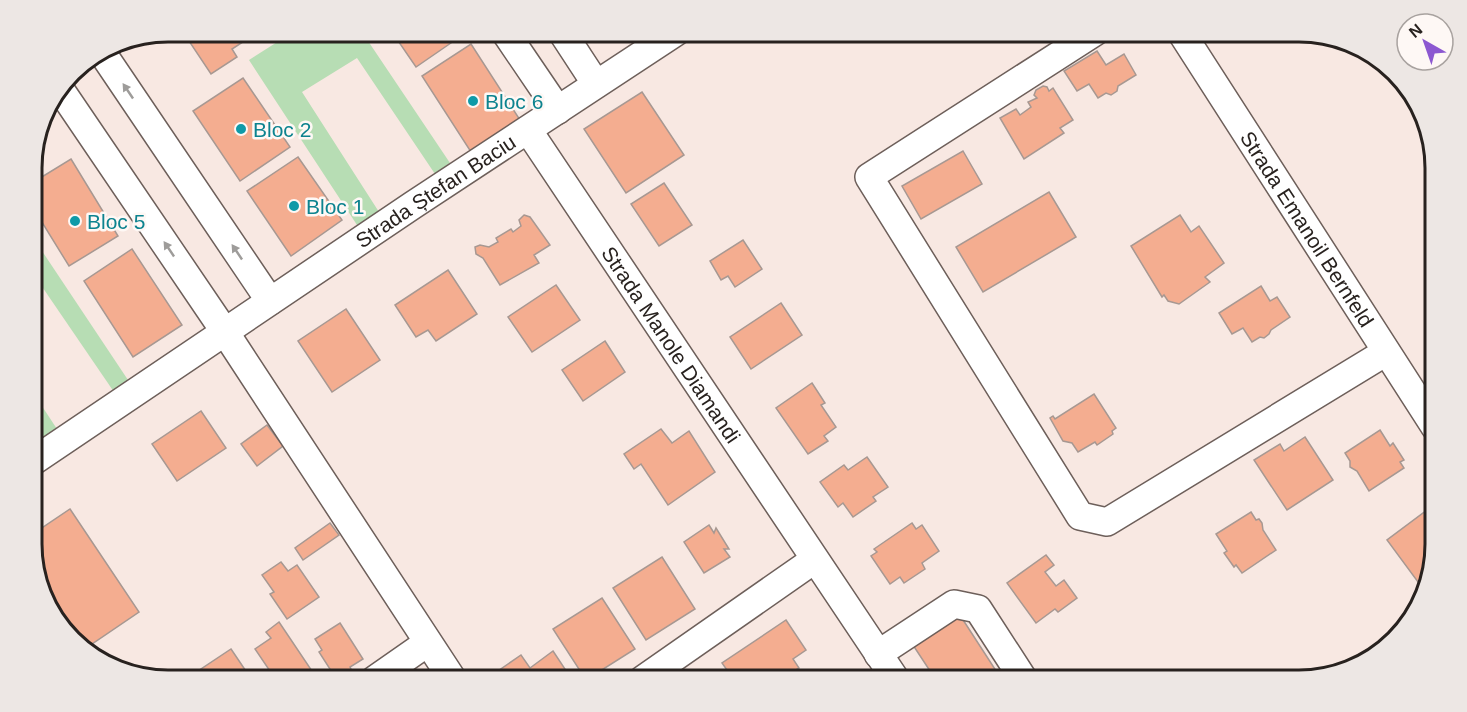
<svg xmlns="http://www.w3.org/2000/svg" width="1467" height="712" font-family="Helvetica,sans-serif">
	<rect width="100%" height="100%" fill="#f8e8e2"/>
	<g fill="#b7ddb4">
		<polygon points="293,32 362,32 450,163 435,174 357,58 302,92 379,212 357,225 249,60"/>
		<polygon points="32,236 130,383 114,392 32,272"/>
		<polygon points="32,391 57,429 35,443 32,439"/>
	</g>
	<g fill="#f4ad90" stroke="#a79892" stroke-width="1.5">
		<polygon points="183,32 258,32 232,49 237,57 211,74"/>
		<polygon points="392,32 462,32 464,34 416,67"/>
		<polygon points="471,44 520,120 471,152 422,76"/>
		<polygon points="1097,51 1106,65 1124,54 1136,75 1118,86 1117,91 1111,95 1106,93 1098,98 1089,84 1077,91 1064,71"/>
		<polygon points="243,78 290,147 240,181 193,111"/>
		<polygon points="1043,86 1047,87 1049,91 1053,88 1073,120 1060,128 1064,133 1024,159 1000,118 1016,109 1020,115 1031,107 1028,102 1037,98 1034,95 1036,90"/>
		<polygon points="642,92 684,155 626,193 584,129"/>
		<polygon points="963,151 982,184 921,219 902,186"/>
		<polygon points="298,157 342,220 291,256 247,191"/>
		<polygon points="71,159 118,236 69,266 32,206 32,183"/>
		<polygon points="664,183 692,225 659,246 631,204"/>
		<polygon points="1049,192 1076,237 983,292 956,247"/>
		<polygon points="524,215 530,217 550,245 534,255 539,263 500,285 483,258 476,254 475,247 480,245 489,247 498,242 496,238 511,229 513,232 521,226 519,220"/>
		<polygon points="1180,215 1191,232 1199,226 1224,263 1205,277 1210,282 1179,304 1168,301 1164,295 1162,297 1131,246"/>
		<polygon points="743,240 762,269 735,287 728,276 721,280 710,261"/>
		<polygon points="132,249 182,325 133,357 84,281"/>
		<polygon points="448,270 477,314 436,341 428,330 416,337 395,305"/>
		<polygon points="556,285 580,320 532,352 508,317"/>
		<polygon points="1261,286 1270,301 1277,297 1290,317 1271,330 1269,334 1264,338 1260,337 1252,342 1243,328 1232,334 1219,313"/>
		<polygon points="781,303 802,335 751,369 730,337"/>
		<polygon points="346,309 380,360 332,392 298,341"/>
		<polygon points="605,341 625,372 583,401 562,370"/>
		<polygon points="812,383 825,403 821,405 836,427 824,436 828,441 808,454 776,408"/>
		<polygon points="1094,394 1116,428 1112,431 1113,434 1097,445 1095,442 1078,452 1072,443 1063,441 1050,418 1053,416 1055,419"/>
		<polygon points="201,411 226,448 177,481 152,444"/>
		<polygon points="267,425 283,446 257,466 241,444"/>
		<polygon points="661,429 672,443 689,431 715,472 668,505 641,464 634,469 624,454"/>
		<polygon points="1380,430 1390,446 1393,443 1404,460 1400,462 1404,468 1369,491 1357,471 1350,467 1350,461 1345,453"/>
		<polygon points="1305,437 1333,480 1287,510 1254,460 1280,444 1284,451"/>
		<polygon points="867,457 888,487 873,497 876,501 853,517 843,503 838,507 820,482 844,465 848,470"/>
		<polygon points="1435,504 1435,545 1429,573 1418,582 1387,540"/>
		<polygon points="70,509 139,612 86,648 59,627 33,563 33,534"/>
		<polygon points="1251,512 1256,520 1259,519 1262,523 1263,530 1276,550 1242,573 1236,565 1234,567 1224,553 1227,551 1216,534"/>
		<polygon points="330,523 339,535 303,560 295,548"/>
		<polygon points="912,523 916,529 922,525 939,551 922,563 925,569 904,583 900,577 890,584 871,556 877,552 874,549"/>
		<polygon points="709,525 714,533 716,528 729,549 724,549 730,557 704,573 684,542"/>
		<polygon points="1046,555 1054,565 1045,572 1056,586 1064,580 1077,598 1058,612 1055,609 1036,623 1007,583"/>
		<polygon points="662,557 695,609 646,640 613,588"/>
		<polygon points="281,562 288,571 297,565 319,597 287,619 270,594 274,592 262,575"/>
		<polygon points="602,598 635,649 586,680 553,629"/>
		<polygon points="956,609 1002,680 936,680 934,677 909,639"/>
		<polygon points="786,620 806,650 793,659 799,668 780,680 734,680 722,663"/>
		<polygon points="279,622 314,674 305,680 276,680 255,649 271,638 266,632"/>
		<polygon points="340,623 363,659 350,667 352,671 337,680 319,652 322,650 315,639"/>
		<polygon points="231,649 252,680 204,680 198,671"/>
		<polygon points="553,651 567,672 558,679 559,680 499,680 495,673 521,655 530,668"/>
	</g>
	<g fill="none" stroke-linecap="round" stroke-linejoin="round">
		<defs>
			<g id="minor">
				<polyline points="505,32 558,110"/>
				<polyline points="562,32 596,84"/>
				<polyline points="1095,32 869,177 1080,516 1107,522 1386,352"/>
				<path id="s1" d="M 1181,32 L 1435,427"/>
				<polyline points="101,51 270,301"/>
				<polyline points="60,89 225,332 453,680"/>
				<path id="s2" d="M 528,130 L 896,680"/>
				<path id="s3" d="M 32,462 L 413,205 L 676,32"/>
				<polyline points="878,654 954,604 978,609 1024,680"/>
				<polyline points="374,680 427,643"/>
				<polyline points="642,680 814,560"/>
			</g>
		</defs>
		<use href="#minor" stroke="#6d5f5a" stroke-width="30"/>
		<use href="#minor" stroke="#fff" stroke-width="27"/>
	</g>
	<defs><path id="oneway-solid" d="M-6-.8H1V-3.2L6.5 0L1 3.2V.8H-6Z" transform="scale(1.5)"/></defs>
	<g fill="#9e9c9a">
		<use href="#oneway-solid" transform="translate(128 91) rotate(-124)"/>
		<use href="#oneway-solid" transform="translate(169 249) rotate(-124)"/>
		<use href="#oneway-solid" transform="translate(237 252) rotate(-124)"/>
	</g>
	<g fill="#0f9aa8" stroke="#fef8f5" stroke-width="2">
		<circle cx="473" cy="101" r="6"/>
		<circle cx="241" cy="129" r="6"/>
		<circle cx="294" cy="206" r="6"/>
		<circle cx="75" cy="221" r="6"/>
	</g>
	<g text-anchor="middle" dominant-baseline="central" stroke-width="5" stroke-linejoin="round" paint-order="stroke">
		<g font-size="21" fill="#0d838f" stroke="#fef8f5" text-anchor="start">
			<text x="485" y="101">Bloc 6</text>
			<text x="253" y="129">Bloc 2</text>
			<text x="306" y="206">Bloc 1</text>
			<text x="87" y="221">Bloc 5</text>
		</g>
		<g font-size="21" fill="#28221f" stroke="#fef8f5">
			<text stroke="none"><textPath href="#s3" startOffset="486">Strada Ștefan Baciu</textPath></text>
			<text stroke="none"><textPath href="#s1" startOffset="234">Strada Emanoil Bernfeld</textPath></text>
			<text stroke="none"><textPath href="#s2" startOffset="258">Strada Manole Diamandi</textPath></text>
		</g>
	</g>
	<path d="M0 0H1467V712H0ZM168 42H1299A126 126 0 0 1 1425 168V544A126 126 0 0 1 1299 670H168A126 126 0 0 1 42 544V168A126 126 0 0 1 168 42Z" fill="#ede7e4" fill-rule="evenodd"/>
	<path fill="none" stroke="#28221f" stroke-width="3" d="M168 42H1299A126 126 0 0 1 1425 168V544A126 126 0 0 1 1299 670H168A126 126 0 0 1 42 544V168A126 126 0 0 1 168 42Z"/>
	<g transform="translate(1425 42) rotate(320)"><circle r="28" fill="#fef8f5" stroke="#a8a29f" stroke-width="1.5"/>
	<path d="M0-4.5L10 22L0 15L-10 22Z" fill="#8c58d1"/>
	<text y="-9" font-size="16" font-weight="bold" text-anchor="middle" fill="#28221f">N</text>
	</g>
</svg>
